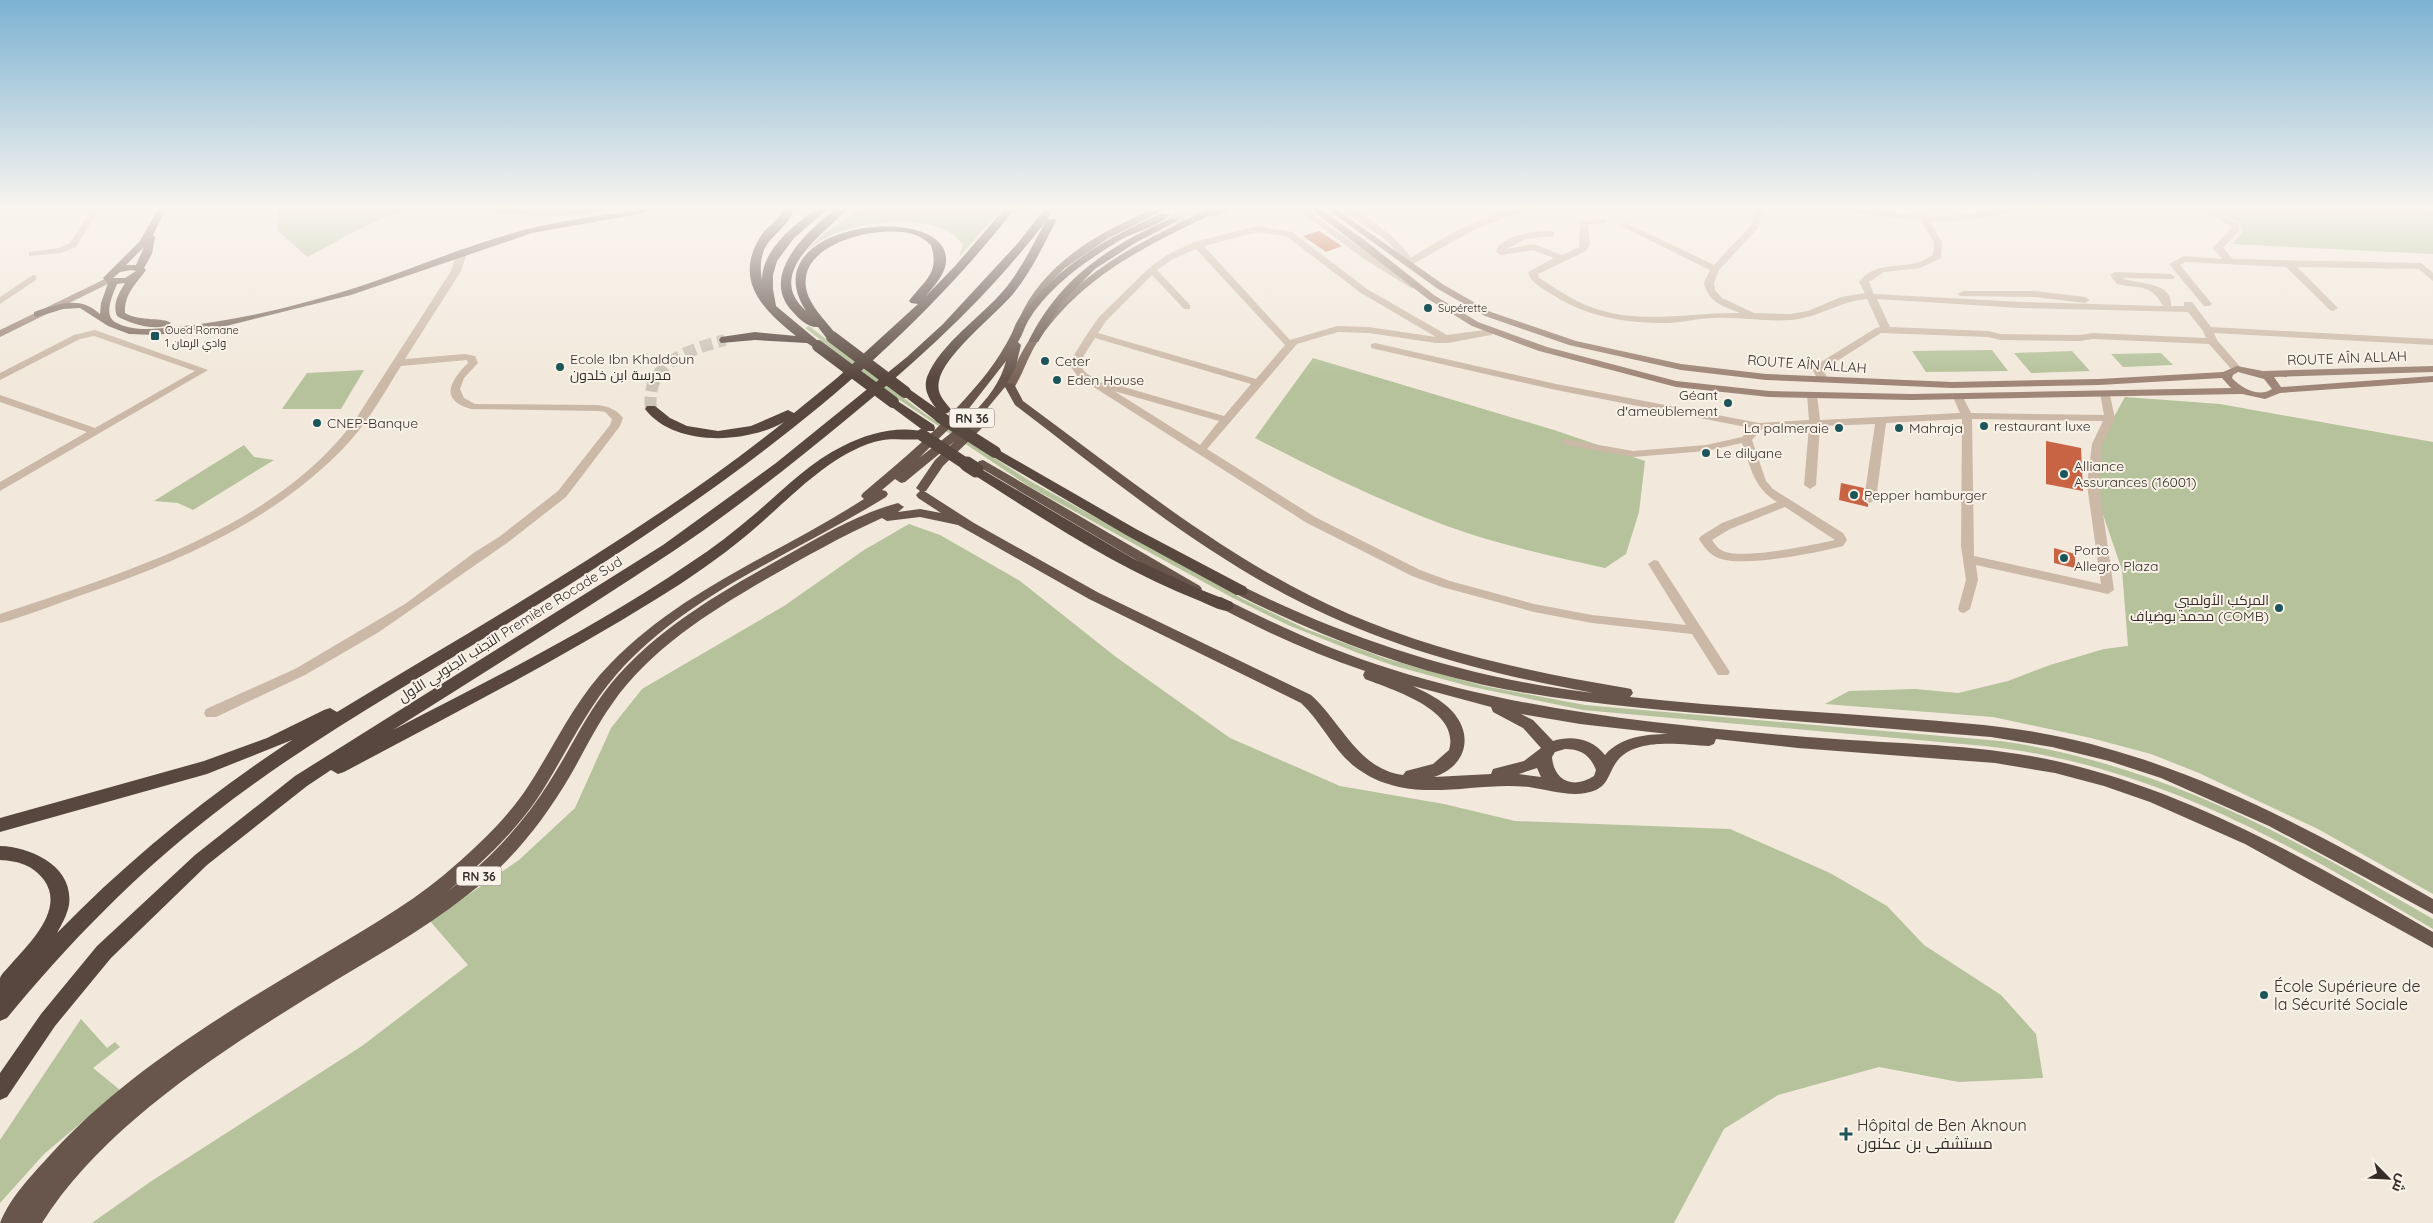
<svg xmlns="http://www.w3.org/2000/svg" width="2433" height="1223" font-family="Quicksand,Cairo,sans-serif">
	<rect width="100%" height="100%" fill="#f2e8db"/>
	<g fill="#b5c29b">
		<path d="M 279,207 L 616,207 C 545,230 472,200 400,213 C 375,218 332,245 307,257 L 277,230 Z"/>
		<path d="M 862,207 L 1003,207 L 959,257 L 963,245 C 941,210 859,221 828,237 C 820,241 812,247 805,252 L 822,235 Z"/>
		<polygon points="2207,207 2417,207 2433,212 2433,254 2232,244 2243,231 2239,222"/>
		<path d="M 809,326 L 925,414 L 1030,481 L 1243,599 L 1306,629 L 1387,659 L 1484,686 L 1585,705 L 2000,741 C 2163,764 2293,838 2433,919 L 2433,929 C 2292,845 2152,764 1985,746 L 1583,710 L 1468,686 L 1395,666 L 1358,653 L 1288,625 L 1233,598 L 1030,487 L 898,399 L 805,328 Z"/>
		<polygon points="1992,350 2008,371 1926,372 1912,351"/>
		<polygon points="2072,351 2090,371 2031,373 2014,353"/>
		<polygon points="2161,353 2173,365 2123,367 2111,354"/>
		<path d="M 1313,358 L 1554,430 L 1645,461 L 1639,512 L 1626,554 L 1605,568 C 1551,556 1496,544 1444,525 C 1379,500 1316,470 1255,438 Z"/>
		<polygon points="364,370 341,409 282,409 307,373"/>
		<polygon points="2125,397 2220,404 2433,442 2433,894 2318,829 2199,773 2151,754 2091,738 1993,717 1825,704 1849,691 1915,689 1958,693 2008,681 2050,665 2104,649 2128,646 2122,570 2096,494 2101,440"/>
		<polygon points="244,445 254,457 274,460 193,510 178,503 154,501"/>
		<polygon points="909,524 940,535 1020,581 1116,657 1230,738 1340,786 1444,804 1515,821 1730,829 1830,873 1887,906 1924,945 2001,995 2036,1034 2043,1078 1959,1082 1879,1067 1778,1095 1724,1129 1674,1223 92,1223 150,1182 362,1046 468,965 430,921 519,860 575,808 611,728 642,689 784,606 864,550"/>
		<polygon points="81,1019 107,1048 115,1042 120,1047 93,1068 120,1090 44,1154 0,1203 0,1140"/>
	</g>
	<g fill="#c86444">
		<polygon points="1319,231 1342,246 1326,252 1303,236"/>
		<polygon points="2046,441 2081,448 2083,491 2046,484"/>
		<polygon points="1841,483 1864,488 1862,499 1868,504 1868,507 1839,500"/>
		<polygon points="2054,548 2075,554 2075,568 2054,563"/>
	</g>
	<g fill="none" stroke-linecap="round" stroke-linejoin="round">
		<polyline stroke="#cdc3b7" stroke-width="11" stroke-dasharray="11 5.5" stroke-linecap="butt" points="1174,220 1209,207"/>
		<path stroke="#cdc3b7" stroke-width="12" stroke-dasharray="12 5.5" stroke-linecap="butt" d="M 651,409 C 645,363 688,350 725,340"/>
		<g fill="#cbb8a7" fill-rule="evenodd">
			<polygon points="93,207 101,207 76,247 61,253 29,256 29,252 59,248 70,243"/>
			<path d="M 1755,207 L 1763,207 L 1759,227 L 1719,270 L 1714,283 L 1715,290 L 1722,298 L 1754,313 L 1790,314 L 1808,311 L 1841,297 L 1865,293 L 1859,282 C 1875,261 1897,269 1919,262 C 1924,261 1929,257 1933,255 L 1934,242 L 1921,221 L 1837,210 L 1833,207 C 1867,207 1901,216 1935,216 C 1967,217 1998,207 2030,207 L 2026,210 L 1970,220 L 1930,222 L 1942,242 L 1941,258 L 1920,268 L 1884,272 L 1869,282 L 1874,294 L 2021,302 L 2163,306 C 2151,283 2138,289 2117,284 L 2110,275 L 2115,272 L 2170,274 L 2175,277 L 2173,279 L 2122,278 C 2136,285 2173,280 2171,306 L 2184,306 L 2184,302 L 2192,302 L 2211,327 L 2433,339 L 2433,345 L 2214,333 L 2217,340 L 2242,369 L 2237,372 L 2233,371 L 2209,344 L 2093,339 L 2080,341 L 2001,340 L 1988,337 L 1881,333 L 1823,370 L 1828,379 L 1823,382 L 1819,381 L 1812,369 L 1813,367 L 1876,328 L 1880,327 L 1867,299 C 1840,301 1818,318 1791,320 C 1766,322 1740,317 1715,318 C 1698,318 1682,323 1666,323 C 1625,323 1587,317 1553,295 C 1544,289 1532,284 1528,273 L 1530,271 L 1554,258 L 1533,250 L 1501,255 L 1496,252 L 1498,246 C 1513,234 1532,231 1551,231 L 1554,232 L 1554,236 L 1526,239 L 1506,249 L 1534,244 L 1562,255 L 1579,247 L 1580,221 L 1606,219 L 1606,223 L 1588,225 L 1590,245 L 1586,251 L 1538,274 L 1539,278 C 1558,290 1578,304 1600,310 C 1645,324 1694,312 1740,313 C 1723,306 1709,303 1704,283 L 1710,270 L 1619,225 L 1626,223 L 1714,265 L 1752,224 ZM 1877,299 L 2021,308 L 2188,312 L 2203,331 L 2206,338 L 2093,333 L 2080,335 L 2001,334 L 1988,331 L 1890,327 Z"/>
			<polygon points="2196,207 2206,207 2239,224 2240,230 2223,248 2233,259 2421,263 2433,273 2433,281 2419,269 2297,267 2338,308 2333,311 2330,310 2286,267 2185,262 2180,265 2212,304 2210,306 2204,306 2169,264 2184,256 2222,259 2213,248 2232,227"/>
			<path d="M 1257,226 L 1292,232 L 1367,289 L 1447,335 L 1491,329 L 1496,332 L 1491,335 L 1448,343 L 1436,343 L 1369,333 L 1338,332 L 1297,344 L 1207,449 L 1315,517 L 1420,570 L 1450,581 L 1534,604 L 1592,615 L 1686,625 L 1648,564 L 1654,560 L 1658,561 L 1728,669 L 1730,672 L 1728,675 L 1718,675 L 1692,634 L 1592,623 L 1534,612 L 1442,587 L 1412,576 L 1307,523 L 1078,377 L 1071,367 L 1071,360 L 1087,334 L 1099,317 L 1149,268 L 1167,255 L 1194,242 ZM 1257,232 L 1286,236 L 1361,293 L 1436,337 L 1369,327 L 1337,326 L 1290,340 L 1204,246 ZM 1196,249 L 1285,345 L 1256,379 L 1098,333 L 1106,321 L 1152,275 L 1184,309 L 1190,309 L 1190,305 L 1157,270 L 1173,259 ZM 1095,338 L 1251,384 L 1224,416 L 1110,383 L 1102,383 L 1086,373 L 1081,367 L 1081,360 ZM 1114,391 L 1219,421 L 1200,445 Z"/>
			<path d="M 462,250 L 467,253 L 461,271 L 405,359 L 465,354 L 475,356 L 478,363 L 464,378 L 460,389 L 464,398 L 475,404 L 598,405 C 609,407 616,409 623,418 L 620,426 L 566,497 L 507,543 L 379,632 L 305,675 L 216,717 L 206,717 L 204,713 L 206,709 L 295,669 L 405,604 L 475,552 L 499,537 L 558,491 L 610,425 L 612,419 L 605,412 L 598,411 L 471,409 C 438,400 451,380 468,363 L 467,360 L 401,366 C 385,391 370,419 350,441 C 278,520 178,562 79,596 C 53,605 27,616 0,623 L 0,614 C 123,573 278,528 357,417 L 451,271 L 457,253 Z"/>
			<polygon points="33,275 36,276 36,280 0,304 0,297"/>
			<polygon points="1963,291 2035,291 2085,297 2090,300 2085,303 2035,297 1960,296 1958,294"/>
			<polygon points="95,330 208,370 0,491 0,482 87,432 0,402 0,395 95,428 195,371 94,336 80,339 0,380 0,373 74,335"/>
			<path d="M 1375,343 L 1556,384 L 1759,423 L 1809,420 L 1807,395 L 1812,392 L 1817,395 L 1820,420 L 1960,413 L 1953,397 L 1958,394 L 1963,397 L 1971,413 L 2104,415 L 2100,393 L 2101,391 L 2109,391 L 2115,418 L 2102,444 L 2099,485 L 2114,590 L 2108,594 L 1976,565 L 1978,580 L 1970,609 L 1964,613 L 1960,612 L 1958,609 L 1966,580 L 1961,546 L 1962,419 L 1886,423 L 1876,499 L 1870,503 L 1864,499 L 1875,424 L 1820,426 L 1816,485 L 1810,489 L 1804,485 L 1809,427 L 1762,429 L 1752,440 L 1766,481 L 1773,489 L 1843,533 L 1847,540 L 1843,546 C 1815,553 1744,568 1718,558 C 1709,554 1704,547 1699,539 L 1701,536 L 1722,523 L 1777,502 C 1753,487 1751,468 1742,443 L 1706,451 L 1633,457 L 1565,445 L 1560,442 L 1565,439 L 1633,451 L 1706,445 L 1742,437 L 1751,428 L 1556,390 L 1371,348 L 1371,344 ZM 1972,419 L 2103,421 L 2092,444 L 2087,485 L 2101,584 L 1974,556 ZM 1785,507 L 1835,540 C 1813,545 1742,560 1723,551 C 1718,549 1715,544 1712,540 L 1730,529 Z"/>
		</g>
		<g fill="#cbb8a7" fill-rule="evenodd">
			<polygon points="1294,207 1303,207 1369,254 1419,286 1417,288 1411,288 1363,258"/>
			<path d="M 1338,207 C 1358,205 1400,240 1411,258 C 1449,234 1500,203 1546,207 L 1513,215 L 1476,229 L 1409,266 L 1406,265 L 1400,255 L 1386,240 Z"/>
		</g>
		<g fill="#9f8678" fill-rule="evenodd">
			<path d="M 1308,207 L 1317,207 L 1363,239 L 1434,295 L 1478,322 L 1547,347 L 1676,381 L 1769,391 L 1911,394 L 2231,388 L 2222,378 L 2099,385 L 1952,388 L 1766,380 L 1681,370 L 1569,345 L 1485,316 L 1438,289 L 1324,207 L 1333,207 L 1444,285 L 1491,312 L 1576,341 L 1681,364 L 1766,374 L 1952,382 L 2099,379 L 2223,372 L 2237,366 L 2263,371 L 2433,366 L 2433,372 L 2274,377 L 2281,387 L 2433,376 L 2433,382 L 2280,393 L 2265,399 L 2242,394 L 1911,400 L 1769,397 L 1676,387 L 1539,351 L 1472,326 L 1428,299 ZM 2238,372 L 2264,379 L 2272,389 C 2259,398 2241,388 2232,378 L 2233,375 Z"/>
			<polygon points="109,277 114,280 112,282 0,337 0,330"/>
		</g>
		<g fill="#796458" fill-rule="evenodd">
			<path d="M 159,207 L 167,207 L 153,235 L 155,237 L 152,254 L 144,268 L 146,270 C 136,284 124,294 125,313 C 140,322 164,317 171,323 C 159,333 128,323 117,316 C 112,304 119,293 125,283 L 117,284 C 113,294 103,315 115,322 C 132,332 156,329 175,327 C 239,321 305,304 367,284 C 414,268 461,248 510,234 C 555,220 601,217 647,207 L 661,207 L 639,214 L 532,233 L 351,295 L 226,326 L 156,335 L 129,334 L 108,326 L 80,308 L 63,309 L 37,317 L 34,316 L 34,312 C 57,304 80,295 100,314 L 101,303 L 108,283 L 103,278 L 140,241 ZM 144,247 L 136,265 L 126,265 ZM 131,270 L 136,271 L 125,278 L 113,278 L 120,272 Z"/>
			<path d="M 1159,207 L 1170,207 L 1107,239 L 1065,268 L 1048,285 L 1036,302 L 1026,323 L 1020,323 L 1018,321 C 1043,262 1102,230 1159,207 Z"/>
			<path d="M 1213,207 L 1239,207 L 1214,216 L 1208,216 C 1142,248 1084,276 1040,338 C 1029,353 1024,372 1014,388 L 1006,388 L 1005,386 C 1014,369 1021,351 1032,336 C 1079,270 1142,241 1213,207 Z"/>
		</g>
		<g fill="#68564c" fill-rule="evenodd">
			<path d="M 1162,213 L 1170,215 C 1160,225 1136,232 1122,239 C 1087,260 1049,286 1028,321 C 1024,328 1022,336 1018,342 L 1021,345 L 1016,366 L 1007,383 L 1014,384 L 1023,401 C 1127,477 1229,562 1349,614 C 1437,652 1531,672 1626,688 L 1631,689 L 1633,693 L 1630,697 C 1720,707 1810,711 1900,718 C 1950,722 2001,725 2051,735 C 2188,762 2313,830 2433,899 L 2433,914 L 2269,826 L 2161,778 L 2109,761 L 2052,747 L 1991,737 C 1910,730 1828,724 1747,717 C 1658,710 1571,703 1484,685 C 1397,666 1315,634 1236,594 L 1234,591 L 1236,588 L 1246,588 C 1356,642 1472,679 1594,693 C 1493,675 1393,649 1302,603 C 1198,551 1107,475 1015,405 L 1005,387 L 975,423 L 981,423 L 983,426 L 981,429 L 943,466 L 926,491 L 924,491 L 974,523 L 1099,593 L 1311,695 C 1342,723 1358,769 1403,775 L 1406,771 L 1433,764 L 1449,750 C 1461,710 1393,690 1365,679 L 1363,675 L 1365,671 C 1312,653 1261,630 1211,603 L 1209,600 L 1211,597 L 1221,597 C 1276,625 1332,651 1391,669 C 1526,712 1667,725 1807,737 C 1890,744 1974,743 2056,761 C 2192,792 2313,863 2433,932 L 2433,948 L 2245,844 L 2150,802 L 2104,786 L 2055,773 L 1995,763 L 1798,748 L 1716,739 L 1714,744 L 1709,746 C 1682,745 1638,737 1618,760 C 1609,771 1609,784 1596,790 C 1575,799 1550,790 1529,787 C 1486,782 1442,796 1399,787 C 1386,784 1372,779 1361,771 C 1335,755 1323,723 1301,703 L 1089,599 L 958,525 L 920,517 L 887,521 L 882,518 C 842,536 805,557 768,578 C 710,612 651,648 612,704 C 596,726 584,752 570,776 C 547,815 520,851 486,880 C 439,920 385,951 333,982 C 232,1044 105,1122 42,1223 L 0,1223 C 10,1197 33,1174 51,1154 C 124,1074 222,1015 314,960 C 358,933 404,908 444,875 C 474,849 505,821 527,788 C 554,747 575,699 610,664 C 684,588 777,555 864,499 L 861,496 L 863,493 C 903,459 944,425 978,384 C 990,370 1001,354 1010,337 C 1014,330 1015,323 1020,317 C 1056,267 1106,238 1162,213 ZM 1006,361 C 996,402 951,433 919,458 L 967,411 ZM 955,441 L 935,460 L 916,488 L 920,491 L 916,495 L 918,498 L 941,513 L 920,509 L 898,512 L 904,507 L 898,503 C 860,513 823,535 789,554 C 721,592 650,631 603,694 C 583,721 568,753 550,781 C 523,824 489,861 448,891 C 481,864 513,834 537,799 C 564,758 584,712 616,675 C 688,593 796,553 886,497 L 888,494 L 886,491 L 882,490 L 895,479 L 901,483 L 905,482 ZM 1413,686 L 1491,707 L 1493,712 L 1523,728 L 1541,748 L 1524,761 L 1493,769 L 1491,774 L 1434,777 C 1465,767 1475,736 1452,711 C 1442,700 1427,693 1413,686 ZM 1521,714 L 1580,724 L 1668,734 C 1646,734 1620,737 1605,755 C 1592,738 1571,735 1553,741 L 1533,720 ZM 1565,749 C 1581,749 1590,755 1596,770 L 1594,776 C 1574,789 1554,782 1552,757 L 1555,752 ZM 1537,768 L 1541,777 L 1519,774 Z"/>
			<path d="M 1171,218 L 1179,220 L 1135,243 L 1095,269 L 1062,302 L 1038,342 L 1030,342 L 1029,340 C 1061,277 1108,247 1171,218 Z"/>
			<polygon points="983,460 1200,586 1202,589 1200,592 1190,592 979,467 977,464 979,461"/>
		</g>
		<g fill="#58473f" fill-rule="evenodd">
			<path d="M 784,207 L 794,207 C 788,236 754,235 762,280 C 762,249 796,223 819,207 L 830,207 L 794,238 L 777,261 L 773,275 L 773,289 L 776,306 L 824,346 L 818,350 L 807,343 L 755,340 L 721,343 L 719,340 L 721,337 L 755,332 L 796,336 C 760,308 733,278 762,234 C 769,225 781,219 784,207 Z"/>
			<path d="M 838,207 L 849,207 C 828,232 762,272 806,311 C 748,221 952,200 946,262 C 945,275 933,287 925,297 L 955,266 L 1006,207 L 1016,207 C 882,380 697,506 513,620 C 411,684 306,741 211,816 C 135,875 68,944 7,1018 L 0,1021 C 0,1010 0,988 0,978 C 2,973 9,967 12,963 C 30,943 65,909 44,880 C 33,865 18,861 0,860 L 0,846 C 31,847 74,866 69,905 C 67,915 62,924 57,933 C 128,860 207,796 292,740 L 207,774 L 0,832 L 0,818 L 204,761 L 267,738 L 324,710 L 330,708 L 337,712 C 488,620 645,533 784,422 C 746,444 674,447 645,409 L 647,406 L 655,406 L 670,418 L 687,426 L 718,431 L 751,426 L 788,410 L 794,413 L 837,378 L 918,304 L 911,303 L 909,301 C 925,280 940,273 931,245 C 927,242 923,238 918,236 C 888,223 811,239 806,277 C 802,301 826,320 838,337 L 836,340 L 828,340 L 818,327 C 808,328 798,318 792,311 C 758,274 810,228 838,207 Z"/>
			<path d="M 1046,207 L 1056,207 L 1047,219 L 1055,219 L 1056,221 C 1043,246 1031,272 1013,294 C 995,315 943,356 939,381 C 936,395 945,401 952,411 L 945,414 L 946,417 L 945,420 L 935,420 L 899,392 L 901,389 L 909,389 L 936,408 C 929,399 923,389 927,377 C 940,344 981,317 1004,290 C 1021,270 1033,244 1046,221 C 988,297 921,358 848,418 C 791,465 733,511 672,552 C 580,613 486,671 393,730 C 494,678 596,627 690,563 C 713,548 735,531 756,513 C 783,490 810,462 843,446 C 868,433 898,425 927,432 L 928,435 L 927,438 C 910,442 893,436 874,442 C 825,457 786,503 747,535 C 719,558 689,579 658,598 C 557,661 449,716 344,772 L 338,774 L 331,770 L 307,786 L 207,865 L 111,958 L 55,1026 L 7,1097 L 0,1100 L 0,1073 L 41,1014 L 97,946 L 195,855 L 295,776 L 663,545 L 776,463 L 907,357 L 943,324 L 1018,243 Z"/>
			<polygon points="893,398 934,425 935,428 934,431 924,431 889,405 887,402"/>
			<polygon points="995,448 1136,529 1246,587 1248,591 1246,595 1236,595 1126,535 990,455 988,452 990,449"/>
			<path d="M 976,466 L 1134,559 L 1199,589 L 1232,602 L 1234,606 L 1232,610 C 1222,613 1210,605 1200,601 C 1118,569 1045,520 971,473 L 969,470 Z"/>
		</g>
		<g stroke="#58473f" stroke-width="12">
			<polyline points="832,337 905,392"/>
			<polyline points="818,346 893,402"/>
			<polyline points="940,417 995,452"/>
			<polyline points="922,435 969,466"/>
		</g>
		<polyline stroke="#58473f" stroke-width="15" points="967,464 976,470"/>
	</g>
	<linearGradient id="sky" x2="0" y2="1"><stop stop-color="#7cb2d2"/><stop offset="0.55" stop-color="#f9f5ef"/><stop offset="1" stop-color="#f9f5ef" stop-opacity="0"/></linearGradient>
	<rect width="2433" height="378" fill="url(#sky)"/>
	<g fill="#1c555a" stroke="#faf2e8" stroke-width="2">
		<circle cx="1428" cy="308" r="5"/>
		<rect x="150" y="331" width="10" height="10" rx="2.5"/>
		<circle cx="1045" cy="361" r="5"/>
		<circle cx="560" cy="367" r="5"/>
		<circle cx="1057" cy="380" r="5"/>
		<circle cx="1728" cy="403" r="5"/>
		<circle cx="317" cy="423" r="5"/>
		<circle cx="1984" cy="426" r="5"/>
		<circle cx="1839" cy="428" r="5"/>
		<circle cx="1899" cy="428" r="5"/>
		<circle cx="1706" cy="453" r="5"/>
		<circle cx="2064" cy="474" r="5"/>
		<circle cx="1854" cy="495" r="5"/>
		<circle cx="2064" cy="558" r="5"/>
		<circle cx="2279" cy="608" r="5"/>
		<circle cx="2264" cy="995" r="5"/>
		<path d="M1843.5 1126.5h5v5h5v5h-5v5h-5v-5h-5v-5h5z"/>
	</g>
	<g text-anchor="middle" dominant-baseline="central" stroke-width="4" stroke-linejoin="round" paint-order="stroke">
		<g font-size="11" fill="#372d28" stroke="#faf2e8" text-anchor="start">
			<text x="1438" y="308">Supérette</text>
			<text x="165" y="330">Oued Romane<tspan x="165" dy="13">1 وادي الرمان</tspan></text>
		</g>
		<g fill="#faf2e8" stroke="#726862" stroke-width="1">
			<rect x="949.5" y="408.5" width="45" height="19" rx="4"/>
			<rect x="456.5" y="866.5" width="45" height="19" rx="4"/>
		</g>
		<g font-size="12" font-weight="bold" fill="#372d28">
			<text x="972" y="418">RN 36</text>
			<text x="479" y="876">RN 36</text>
		</g>
		<g font-size="14" fill="#372d28" stroke="#faf2e8">
			<text transform="translate(2347 358) rotate(-2)">ROUTE AÎN ALLAH</text>
			<text transform="translate(1807 364) rotate(4)">ROUTE AÎN ALLAH</text>
			<text transform="translate(510 629) rotate(-32)">التجنب الجنوبي الأول Première Rocade Sud</text>
		</g>
		<g font-size="14" fill="#372d28" stroke="#faf2e8" text-anchor="start">
			<text x="570" y="359">Ecole Ibn Khaldoun<tspan x="570" dy="16">مدرسة ابن خلدون</tspan></text>
			<text x="1055" y="361">Ceter</text>
			<text x="1067" y="380">Eden House</text>
			<text x="1718" y="395" text-anchor="end">Géant<tspan x="1718" dy="16">d'ameublement</tspan></text>
			<text x="327" y="423">CNEP-Banque</text>
			<text x="1994" y="426">restaurant luxe</text>
			<text x="1829" y="428" text-anchor="end">La palmeraie</text>
			<text x="1909" y="428">Mahraja</text>
			<text x="1716" y="453">Le dilyane</text>
			<text x="2074" y="466">Alliance<tspan x="2074" dy="16">Assurances (16001)</tspan></text>
			<text x="1864" y="495">Pepper hamburger</text>
			<text x="2074" y="550">Porto<tspan x="2074" dy="16">Allegro Plaza</tspan></text>
			<text x="2269" y="600" text-anchor="end">المركب الأولمبي<tspan x="2269" dy="16">محمد بوضياف (COMB)</tspan></text>
		</g>
		<g font-size="16" fill="#372d28" stroke="#faf2e8" text-anchor="start">
			<text x="2274" y="986">École Supérieure de<tspan x="2274" dy="18">la Sécurité Sociale</tspan></text>
			<text x="1857" y="1125">Hôpital de Ben Aknoun<tspan x="1857" dy="18">مستشفى بن عكنون</tspan></text>
		</g>
	</g>
	<g transform="translate(2388 1178) rotate(114)" stroke="#faf2e8" stroke-width="4" paint-order="stroke">
	<path d="M0-4L9 19L0 12L-9 19Z" fill="#372d28"/>
	<text y="-8" font-size="14" font-weight="bold" text-anchor="middle" fill="#372d28">ش</text>
	</g>
</svg>
